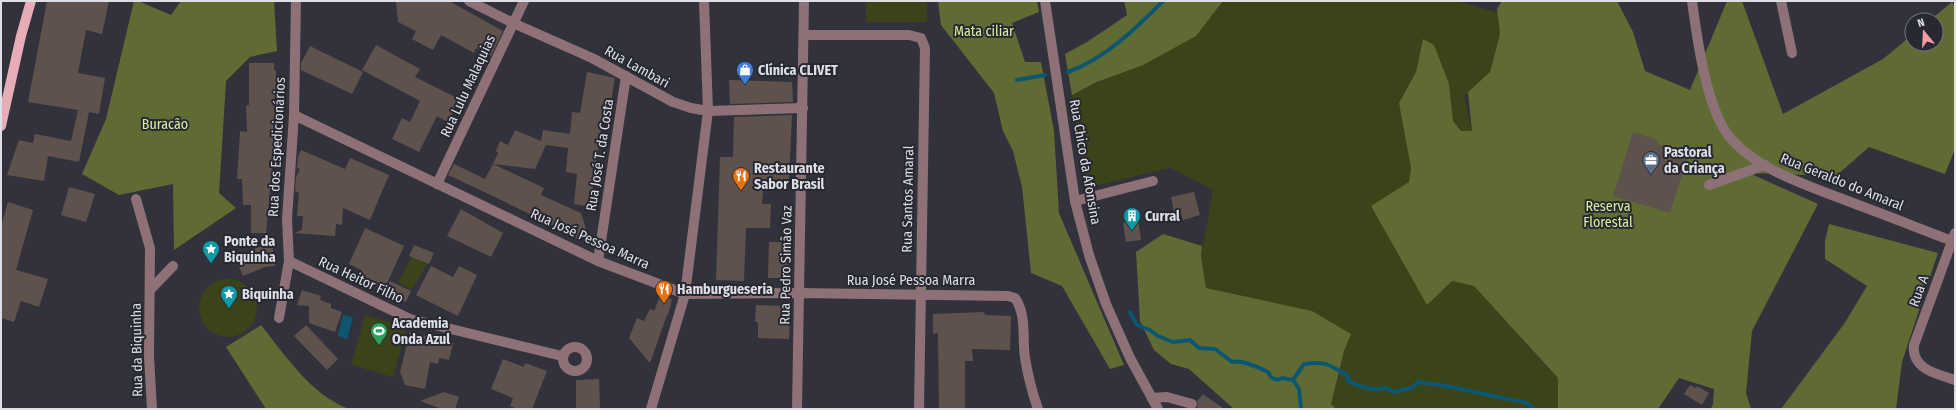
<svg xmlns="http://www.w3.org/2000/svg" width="1956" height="410" font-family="'Fira Sans Condensed',sans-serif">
	<rect width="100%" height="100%" fill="#31323c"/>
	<g fill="#3b4319">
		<rect x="866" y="1" width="61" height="21"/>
		<polygon points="1223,1 1459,1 1498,13 1500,34 1490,72 1464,96 1472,131 1461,131 1453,121 1449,84 1423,39 1416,72 1399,103 1411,168 1409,182 1427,304 1452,281 1474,286 1558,378 1558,409 1336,409 1331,404 1344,351 1351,333 1250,298 1206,288 1201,256 1213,190 1170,168 1086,188 1072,95 1196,36"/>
		<polygon points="414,254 428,262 412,290 398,282"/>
		<circle cx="228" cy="308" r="29"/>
		<polygon points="365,315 407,327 393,377 351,365"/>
	</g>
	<g fill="#606b33">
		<polygon points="134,1 138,1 171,15 181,1 274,1 277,51 250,57 226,81 219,193 236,208 174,250 173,184 119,195 82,174 106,119"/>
		<polygon points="938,1 1037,1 1039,12 1012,23 1025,62 1041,62 1054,131 1059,213 1124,365 1110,369 1062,286 1031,273 1022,187 1013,151 1003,131 994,93 941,25"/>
		<polygon points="1124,1 1223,1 1196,36 1143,65 1097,82 1072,95 1065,54 1087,42 1127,15"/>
		<polygon points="1502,1 1617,1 1633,32 1645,71 1690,90 1727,1 1742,1 1783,114 1883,59 1912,35 1912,44 1936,44 1936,20 1930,20 1952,2 1955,6 1955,149 1945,174 1869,147 1836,176 1749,173 1818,204 1752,331 1746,393 1751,409 1711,409 1713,404 1714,389 1679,378 1658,409 1558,409 1558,378 1474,286 1452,281 1427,305 1371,206 1409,182 1411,168 1399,103 1416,72 1423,39 1434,45 1449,84 1453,121 1461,131 1472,131 1468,92 1490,72 1500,34 1497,9"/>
		<polygon points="1829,224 1938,253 1902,362 1896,409 1781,409 1844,324 1867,286 1825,259 1825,241"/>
		<polygon points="1163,234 1202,246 1201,256 1206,288 1312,311 1351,334 1344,351 1331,404 1336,409 1234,409 1189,369 1171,364 1154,350 1140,321 1136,252"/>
		<path d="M 261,325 C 285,355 311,395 349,409 L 266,409 L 226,347 Z"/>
	</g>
	<polygon fill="#0c5671" points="343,315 353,317 347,339 338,336"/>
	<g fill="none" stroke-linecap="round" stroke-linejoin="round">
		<g stroke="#0c5671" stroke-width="4">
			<path d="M 1068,72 C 1105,59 1136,28 1163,1"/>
			<polyline points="1017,80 1045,75"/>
			<path d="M 1130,312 L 1137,325 L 1150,330 L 1158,336 L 1173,342 L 1190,340 L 1199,348 L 1215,349 L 1232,362 C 1242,359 1259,368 1268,372 L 1271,377 L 1277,380 L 1282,378 L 1293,380 L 1304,364 C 1330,361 1327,365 1349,376 L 1347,380 C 1358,387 1373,391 1386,388 L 1394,392 L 1414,387 L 1417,382 L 1446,386 L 1527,403 L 1533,409"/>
			<polyline points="1293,380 1299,389 1301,409"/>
		</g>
	</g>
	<g fill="#5f524d">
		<polygon points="47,1 109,1 102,34 86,30 78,73 105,78 99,114 89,112 79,162 48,156 44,181 7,175 19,140 33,143 35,134 71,141 78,110 28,102"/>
		<polygon points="396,1 449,1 503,31 491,56 476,48 474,53 441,35 433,50 412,39 416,31 398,22"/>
		<polygon points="376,45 420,69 415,77 459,99 448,122 437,116 419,152 392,139 402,118 410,122 420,101 362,70"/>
		<polygon points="310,46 363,72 352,94 301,70 301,63"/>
		<polygon points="249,63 274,63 274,70 276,71 276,125 266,233 251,233 251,205 243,205 242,179 237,179 240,131 247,132 246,106 249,105"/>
		<polygon points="587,72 615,78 610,108 604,107 592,193 595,193 594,207 574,204 577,174 566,172 568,148 546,145 535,169 493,164 498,153 496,151 500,141 508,145 515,130 541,141 543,130 570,134 572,112 580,113"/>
		<polygon points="729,80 792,82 793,102 730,104"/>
		<polygon points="792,115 789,180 764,179 762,204 771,204 770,228 746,228 744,281 716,280 720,157 733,157 734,117"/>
		<polygon points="1633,132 1658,140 1657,144 1689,154 1670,213 1613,196"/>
		<polygon points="301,150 345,169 350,158 389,175 370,220 343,208 342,225 336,224 335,236 294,233 302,230 303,216 297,216 299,193 295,191 296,177 300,169 297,168 298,157"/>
		<polygon points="454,164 485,179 493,164 544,188 541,195 581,213 588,235 576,239 574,233 537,220 538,218 499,199 448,175"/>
		<polygon points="69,187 95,194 86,222 61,215"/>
		<polygon points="1194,192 1200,215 1183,220 1180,210 1174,211 1171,197"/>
		<polygon points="8,202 33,210 16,270 48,279 39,307 21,301 14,322 1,318 1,226"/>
		<polygon points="461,209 503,233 491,257 447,236"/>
		<polygon points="1138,220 1141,240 1126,242 1123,223"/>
		<polygon points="365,228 404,246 384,290 358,278 361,270 349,264"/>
		<polygon points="272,242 275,266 265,267 243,276 235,257"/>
		<polygon points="769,242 790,242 789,278 768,278"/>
		<polygon points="414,245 434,253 429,264 409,256"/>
		<polygon points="431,266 453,277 459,266 477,275 458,316 416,295"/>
		<polygon points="390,281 411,291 406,302 384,293"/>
		<polygon points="302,290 321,296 320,300 331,304 331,308 342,312 335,332 309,323 309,306 297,305"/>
		<polygon points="661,294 672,299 668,315 667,315 650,363 629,338 637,318 644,321 650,309 654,311"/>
		<polygon points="756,305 786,306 786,311 790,313 789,339 758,338 758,322 755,322"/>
		<polygon points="984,312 985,315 1011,316 1010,350 972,349 973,361 965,361 965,409 939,409 938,333 933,334 933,314"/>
		<polygon points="306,325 338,359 327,370 294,336"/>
		<polygon points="410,332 453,343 449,360 439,358 438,364 430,362 425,389 405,385 400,372"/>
		<polygon points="503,359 524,367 525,363 547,371 532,409 517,409 510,406 513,398 491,389"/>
		<polygon points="599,379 600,409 576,409 576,380"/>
		<polygon points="1690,385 1696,388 1697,386 1709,393 1702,405 1684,394"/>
		<polygon points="444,392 459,397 455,409 442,409 420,401"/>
		<polygon points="1203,394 1224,409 1196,409 1198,405 1197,401"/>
	</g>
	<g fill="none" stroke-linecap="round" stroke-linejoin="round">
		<g stroke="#8d7176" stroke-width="10">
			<polyline points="469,1 513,23 592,58 673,102 691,108 708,111 803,108"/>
			<polyline points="1045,1 1075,201 1089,255 1106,304 1130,358 1158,409"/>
			<path d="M 1692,1 C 1697,38 1706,106 1728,135 C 1757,172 1816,188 1858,205 C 1891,217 1923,230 1955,242"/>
			<polyline points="1781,1 1792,53"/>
			<polyline points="804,35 909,35 921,38 925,48 919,409"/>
			<path d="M 294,115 L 598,261 L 685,294 L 799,293 L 1008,296 L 1015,298 C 1027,315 1022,339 1025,358 C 1028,376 1032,392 1038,409"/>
			<polyline points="437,184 524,1"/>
			<polyline points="1709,185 1765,165"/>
			<polyline points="136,199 150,248 149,356 152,409"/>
			<polyline points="1075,201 1153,181"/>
			<path d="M 1955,233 L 1914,345 C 1911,369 1937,374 1955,380"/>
			<polyline points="289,261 410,319 562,356"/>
			<polyline points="598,261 626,76"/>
			<polyline points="150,290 173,266"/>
			<polyline points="279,318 289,261 287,219 294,115 296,1"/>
			<circle cx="575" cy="359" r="12"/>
			<polyline points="1152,398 1167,397 1192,404"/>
			<polyline points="651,409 685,294 708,111 704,1"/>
			<polyline points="797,409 804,1"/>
		</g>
		<polyline stroke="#e6adb9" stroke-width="10" points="1,126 21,36 31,1"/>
	</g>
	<defs>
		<symbol id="shop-pin" viewBox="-11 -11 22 30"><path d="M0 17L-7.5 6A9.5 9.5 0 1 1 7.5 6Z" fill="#3f7fe0" stroke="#272832"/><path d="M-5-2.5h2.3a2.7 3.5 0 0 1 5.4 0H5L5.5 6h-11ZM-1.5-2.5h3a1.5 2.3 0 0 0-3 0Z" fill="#fff"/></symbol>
		<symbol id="office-pin" viewBox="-11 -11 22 30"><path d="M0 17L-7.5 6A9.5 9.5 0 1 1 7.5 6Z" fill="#5c6f8a" stroke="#272832"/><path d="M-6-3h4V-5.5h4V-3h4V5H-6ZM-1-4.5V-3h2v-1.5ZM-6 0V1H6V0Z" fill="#fff"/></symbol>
		<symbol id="restaurant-pin" viewBox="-11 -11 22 30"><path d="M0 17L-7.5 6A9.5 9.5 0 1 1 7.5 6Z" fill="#e8710a" stroke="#272832"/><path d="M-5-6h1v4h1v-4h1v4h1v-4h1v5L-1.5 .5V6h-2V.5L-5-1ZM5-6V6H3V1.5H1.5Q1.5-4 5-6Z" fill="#fff"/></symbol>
		<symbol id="building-pin" viewBox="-11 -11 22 30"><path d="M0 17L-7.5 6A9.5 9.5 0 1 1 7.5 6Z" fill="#0f9aa8" stroke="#272832"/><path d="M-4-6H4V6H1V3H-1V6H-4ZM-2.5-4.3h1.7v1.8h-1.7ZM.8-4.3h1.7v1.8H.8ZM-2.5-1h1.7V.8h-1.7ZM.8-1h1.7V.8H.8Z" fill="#fff"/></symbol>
		<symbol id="sight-pin" viewBox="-11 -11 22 30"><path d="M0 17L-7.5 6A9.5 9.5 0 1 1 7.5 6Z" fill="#0f9aa8" stroke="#272832"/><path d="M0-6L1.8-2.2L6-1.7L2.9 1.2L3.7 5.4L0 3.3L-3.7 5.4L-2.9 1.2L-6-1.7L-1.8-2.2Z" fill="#fff"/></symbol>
		<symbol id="stadium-pin" viewBox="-11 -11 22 30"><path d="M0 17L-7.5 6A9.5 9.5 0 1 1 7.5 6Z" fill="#2e9e5b" stroke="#272832"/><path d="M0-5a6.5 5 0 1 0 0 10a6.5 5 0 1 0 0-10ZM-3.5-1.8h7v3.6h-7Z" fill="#fff"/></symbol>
	</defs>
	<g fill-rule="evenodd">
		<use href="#shop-pin" x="735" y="60" width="20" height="27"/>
		<use href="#office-pin" x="1641" y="150" width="20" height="27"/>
		<use href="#restaurant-pin" x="731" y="166" width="20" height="27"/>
		<use href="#building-pin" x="1122" y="206" width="20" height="27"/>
		<use href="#sight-pin" x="201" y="239" width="20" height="27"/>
		<use href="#restaurant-pin" x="654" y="279" width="20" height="27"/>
		<use href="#sight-pin" x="219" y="284" width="20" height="27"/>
		<use href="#stadium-pin" x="369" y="321" width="20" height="27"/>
	</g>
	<g text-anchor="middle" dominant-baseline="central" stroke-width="4" stroke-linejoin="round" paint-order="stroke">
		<g font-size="14" fill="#dcef9a" stroke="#272832">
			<text x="984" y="31">Mata ciliar</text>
			<text x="165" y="124">Buracão</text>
			<text x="1608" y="206">Reserva<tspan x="1608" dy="16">Florestal</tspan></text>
		</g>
		<g font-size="14" fill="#dedfe6" stroke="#272832">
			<text transform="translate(637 67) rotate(29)">Rua Lambari</text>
			<text transform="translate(468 86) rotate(-65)">Rua Lulu Malaquias</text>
			<text transform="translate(277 147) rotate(-87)">Rua dos Espedicionários</text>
			<text transform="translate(600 155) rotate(-81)">Rua José T. da Costa</text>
			<text transform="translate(1085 162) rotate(80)">Rua Chico da Afonsina</text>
			<text transform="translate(1842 182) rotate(22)">Rua Geraldo do Amaral</text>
			<text transform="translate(908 199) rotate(-89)">Rua Santos Amaral</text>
			<text transform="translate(590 239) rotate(24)">Rua José Pessoa Marra</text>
			<text transform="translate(786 265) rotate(-89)">Rua Pedro Simão Vaz</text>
			<text transform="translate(361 280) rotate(25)">Rua Heitor Filho</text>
			<text x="911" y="280">Rua José Pessoa Marra</text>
			<text transform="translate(1919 291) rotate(-70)">Rua A</text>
			<text transform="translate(137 350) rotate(-91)">Rua da Biquinha</text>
		</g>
		<g font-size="14" font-weight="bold" fill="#dedfe6" stroke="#272832" text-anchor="start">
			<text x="758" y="70">Clínica CLIVET</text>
			<text x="1664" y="152">Pastoral<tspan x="1664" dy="16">da Criança</tspan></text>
			<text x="754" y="168">Restaurante<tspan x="754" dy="16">Sabor Brasil</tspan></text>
			<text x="1145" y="216">Curral</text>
			<text x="224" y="241">Ponte da<tspan x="224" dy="16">Biquinha</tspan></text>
			<text x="677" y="289">Hamburgueseria</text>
			<text x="242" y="294">Biquinha</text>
			<text x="392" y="323">Academia<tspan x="392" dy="16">Onda Azul</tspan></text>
		</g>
	</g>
	<rect width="1956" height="410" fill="none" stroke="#dedfe6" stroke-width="4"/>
	<g transform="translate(1924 32) rotate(342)"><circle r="19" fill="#272832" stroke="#70717a"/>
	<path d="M0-3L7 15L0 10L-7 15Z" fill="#f49aa5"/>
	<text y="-6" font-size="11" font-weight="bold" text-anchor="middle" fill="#dedfe6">N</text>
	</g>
</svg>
